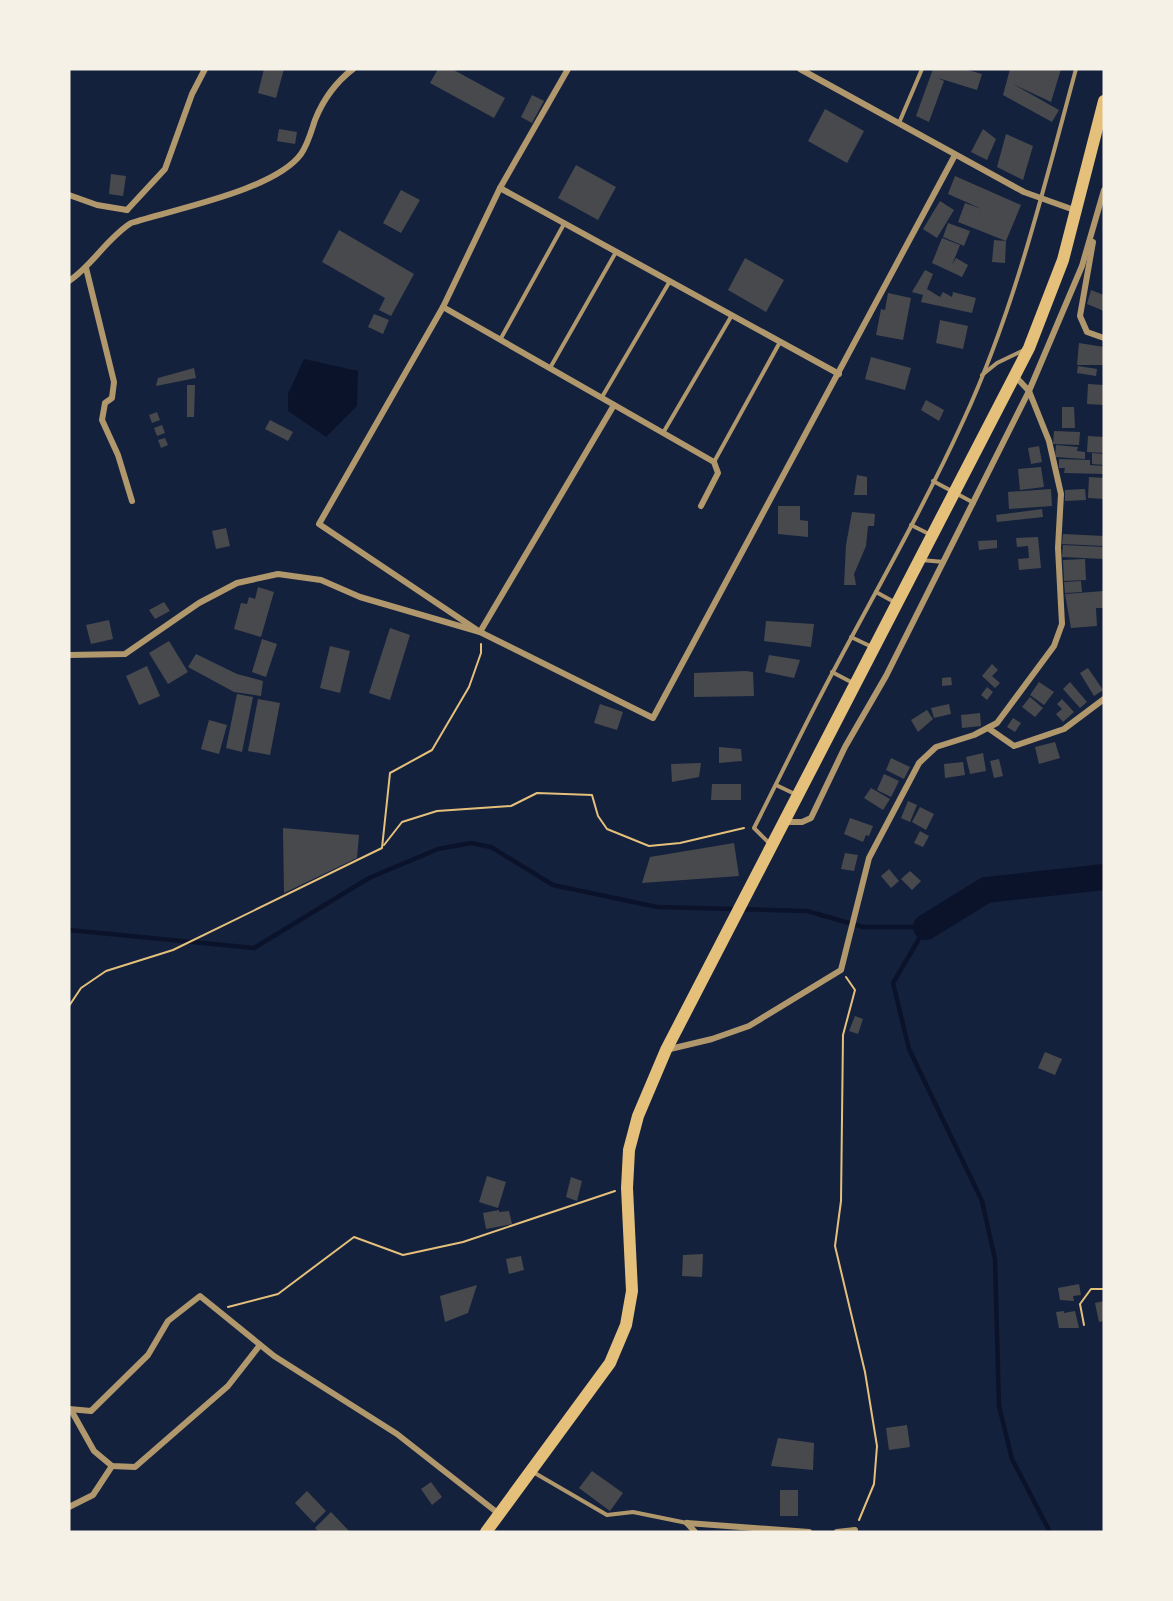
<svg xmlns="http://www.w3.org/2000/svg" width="1173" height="1601" font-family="'DejaVu Sans',sans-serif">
	<rect width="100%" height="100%" fill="#14213d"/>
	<polygon fill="#0b132b" points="304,359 358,371 357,406 326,437 288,411 288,394"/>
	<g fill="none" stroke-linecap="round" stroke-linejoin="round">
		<g stroke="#0b132b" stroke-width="4.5">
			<polyline points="926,927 893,983 909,1049 982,1201 995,1259 999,1406 1012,1459 1050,1532"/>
			<polyline points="69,930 254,948 369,878 438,849 471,843 491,847 553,885 657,907 807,911 863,927 926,927"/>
		</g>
		<polyline stroke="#0b132b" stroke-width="26" points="926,927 986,890 1104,877"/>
	</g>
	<g fill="#48494c">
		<polygon points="264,69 284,69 276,98 258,93"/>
		<polygon points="438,69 452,69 505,98 494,118 430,83"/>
		<polygon points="933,69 964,69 982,74 977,90 938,78 944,81 929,122 916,116"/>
		<polygon points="1010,69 1061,69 1051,102 1013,84 1059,110 1052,122 1003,95"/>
		<polygon points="532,95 544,101 532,123 521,117"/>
		<polygon points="825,109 864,131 847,163 808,141"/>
		<polygon points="279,129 297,132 295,144 277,141"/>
		<polygon points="983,129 996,139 987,160 971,152"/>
		<polygon points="1006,134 1033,146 1023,180 997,167"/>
		<polygon points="576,165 616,187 598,220 558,198"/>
		<polygon points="111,174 126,176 123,196 109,194"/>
		<polygon points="955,176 1021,205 1006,241 958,222 965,203 982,209 948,194"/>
		<polygon points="401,190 420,200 401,233 383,223"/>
		<polygon points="940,201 954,210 937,238 923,229"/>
		<polygon points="948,223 970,231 964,246 943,237"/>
		<polygon points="339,230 414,274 391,316 379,310 385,298 322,262"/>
		<polygon points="942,238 960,245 952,265 956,258 968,265 962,277 932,263"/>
		<polygon points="994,240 1006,241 1005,263 992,262"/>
		<polygon points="745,258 784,280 766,312 728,290"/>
		<polygon points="925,270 933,274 927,289 940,297 943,292 952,297 953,292 976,298 972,313 921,302 923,295 912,292"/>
		<polygon points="1091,290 1104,295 1104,311 1087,304"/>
		<polygon points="888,293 911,298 903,340 876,335 881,309 885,310"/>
		<polygon points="374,314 389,320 383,334 368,327"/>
		<polygon points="940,320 968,326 963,349 936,343"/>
		<polygon points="1079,343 1104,347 1104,365 1077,365"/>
		<polygon points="871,357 911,368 905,390 865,379"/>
		<polygon points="1078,366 1097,369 1096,376 1077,373"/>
		<polygon points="194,368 196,378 156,386 158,378"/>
		<polygon points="1088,384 1104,385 1104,405 1087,404"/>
		<polygon points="187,385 195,385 194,417 187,417"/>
		<polygon points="926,400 944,410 939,421 921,410"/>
		<polygon points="1062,407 1074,407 1075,428 1062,428"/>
		<polygon points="157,412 160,420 152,423 149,415"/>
		<polygon points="270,420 293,432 288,441 265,429"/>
		<polygon points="162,425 165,433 157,436 154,428"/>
		<polygon points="1054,431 1080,432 1079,445 1053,444"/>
		<polygon points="1088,436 1104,437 1104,453 1087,452"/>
		<polygon points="165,438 168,445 161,448 158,440"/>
		<polygon points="1056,445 1078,447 1077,451 1085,452 1085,459 1055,457"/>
		<polygon points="1039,446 1042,462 1031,464 1028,448"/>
		<polygon points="1092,453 1104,454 1104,465 1092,464"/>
		<polygon points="1059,459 1090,460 1090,465 1104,466 1104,474 1064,473 1065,468 1059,468"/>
		<polygon points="1041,467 1044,487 1020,490 1018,469"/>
		<polygon points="857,475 867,477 867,495 854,495"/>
		<polygon points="1089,477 1104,478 1104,499 1088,498"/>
		<polygon points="1051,489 1052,506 1009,509 1008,492"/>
		<polygon points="1085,489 1086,500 1065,501 1065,490"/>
		<polygon points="778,506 800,506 800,520 808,521 808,537 778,534"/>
		<polygon points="1042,509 1043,517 997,522 996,515"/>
		<polygon points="852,512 875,514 874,526 868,526 866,546 854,574 856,585 844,585 846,545"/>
		<polygon points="226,528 230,546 216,549 212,531"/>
		<polygon points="1063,534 1104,536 1104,546 1062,544"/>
		<polygon points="1038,537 1041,568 1019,570 1018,559 1029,558 1028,546 1017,547 1016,538"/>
		<polygon points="997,540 997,548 979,550 978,541"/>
		<polygon points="1063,545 1104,547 1104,559 1062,557"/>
		<polygon points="1085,559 1086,580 1064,581 1063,560"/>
		<polygon points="1081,581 1082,592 1065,593 1064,582"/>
		<polygon points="258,587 274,592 261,637 234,629 241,603 247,604 249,597 255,599"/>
		<polygon points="1104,591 1104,608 1096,608 1097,626 1071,628 1065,594"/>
		<polygon points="164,602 170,611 155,619 149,610"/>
		<polygon points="109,620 113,639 91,644 86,625"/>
		<polygon points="766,621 814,624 811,647 764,641"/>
		<polygon points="390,628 410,635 390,700 369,693"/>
		<polygon points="262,639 277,644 266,677 252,672"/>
		<polygon points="169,641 188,672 168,684 149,653"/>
		<polygon points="330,646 350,651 340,693 320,688"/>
		<polygon points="196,654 237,674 263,681 261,696 234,692 188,667"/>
		<polygon points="769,655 800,660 794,678 765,672"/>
		<polygon points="992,664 998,670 992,676 1000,683 995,688 982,676"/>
		<polygon points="147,666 160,696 139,705 126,676"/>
		<polygon points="1088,668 1103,690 1094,696 1080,673"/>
		<polygon points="746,671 753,672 754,696 694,697 694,673"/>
		<polygon points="951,677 952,685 942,686 942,678"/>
		<polygon points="1039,682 1054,692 1044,705 1030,695"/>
		<polygon points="1070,682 1087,702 1080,708 1063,689"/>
		<polygon points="987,687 993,692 987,700 981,695"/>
		<polygon points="237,694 253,697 242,752 226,748"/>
		<polygon points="1030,697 1043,708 1035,717 1022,707"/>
		<polygon points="258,699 280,703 270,755 248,751"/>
		<polygon points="1062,699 1074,712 1063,722 1056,714 1062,709 1057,704"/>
		<polygon points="600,704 623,712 617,730 594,723"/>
		<polygon points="949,704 951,714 934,718 931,708"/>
		<polygon points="927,710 933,719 918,732 911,720"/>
		<polygon points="980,713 981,726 962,728 961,715"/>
		<polygon points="1013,718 1021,723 1015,732 1007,727"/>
		<polygon points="209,720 227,725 219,754 201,749"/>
		<polygon points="1055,742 1060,758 1039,764 1035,747"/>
		<polygon points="719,747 741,749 742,761 719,763"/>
		<polygon points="983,753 986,771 970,774 966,757"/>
		<polygon points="891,758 910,767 904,779 886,770"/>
		<polygon points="999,759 1003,776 994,778 990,761"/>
		<polygon points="963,762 965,775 945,778 944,764"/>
		<polygon points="701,763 699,777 672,782 671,764"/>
		<polygon points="884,774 899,781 891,797 877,790"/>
		<polygon points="712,784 741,784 741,800 711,800"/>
		<polygon points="871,788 890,799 883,810 864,798"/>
		<polygon points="908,801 917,805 910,822 901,818"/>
		<polygon points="920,807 934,814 926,830 912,822"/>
		<polygon points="850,818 873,826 869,836 866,835 863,842 844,834"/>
		<polygon points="283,828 359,835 357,858 284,893"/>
		<polygon points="920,831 929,836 923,847 914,843"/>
		<polygon points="734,843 739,876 642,883 650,857"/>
		<polygon points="845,853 858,855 854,871 841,869"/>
		<polygon points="889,869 899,881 891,888 881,876"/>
		<polygon points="910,871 921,881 912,890 901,879"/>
		<polygon points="855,1016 863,1019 858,1034 849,1031"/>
		<polygon points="1045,1052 1062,1059 1055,1075 1038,1068"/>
		<polygon points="487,1176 506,1182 498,1208 479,1202"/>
		<polygon points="571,1177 582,1181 577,1201 566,1197"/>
		<polygon points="499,1210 499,1212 509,1211 512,1224 486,1229 483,1213"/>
		<polygon points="703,1254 702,1277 682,1276 683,1255"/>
		<polygon points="521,1256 524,1270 509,1274 506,1259"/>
		<polygon points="1079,1284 1081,1295 1073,1296 1074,1301 1060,1300 1058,1288"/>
		<polygon points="477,1285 468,1313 445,1322 440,1296"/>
		<polygon points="1104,1301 1104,1321 1099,1322 1095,1303"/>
		<polygon points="1064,1311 1064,1313 1075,1311 1079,1328 1059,1328 1056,1312"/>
		<polygon points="907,1425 910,1447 889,1450 886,1428"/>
		<polygon points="778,1438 814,1443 813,1470 771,1466"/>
		<polygon points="592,1471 623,1493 610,1511 579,1488"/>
		<polygon points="431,1482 442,1497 432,1505 421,1489"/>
		<rect x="780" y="1490" width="18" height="26"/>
		<polygon points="307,1491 326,1511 314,1523 295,1503"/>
		<polygon points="331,1512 350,1532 319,1532 315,1528"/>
	</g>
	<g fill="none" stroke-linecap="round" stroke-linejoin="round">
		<g stroke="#e5c07b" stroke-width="2">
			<polyline points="384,845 402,822 437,811 511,806 537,793 592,795 598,816 607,829 649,846 680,843 744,828"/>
			<polyline points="846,977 855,990 843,1035 841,1201 835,1246 865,1372 877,1446 874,1484 859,1520"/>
			<polyline points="69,1006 81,988 106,971 173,950 382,848 390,773 432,750 469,687 481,653 481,644"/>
			<polyline points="228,1307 278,1294 354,1237 403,1255 463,1242 615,1191"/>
			<polyline points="1084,1325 1080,1304 1091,1289 1104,1289"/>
		</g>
		<g stroke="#b1986c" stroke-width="4">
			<polyline points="899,123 922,69"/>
			<polyline points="500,340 564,224"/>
			<polyline points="550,368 616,252"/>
			<polyline points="982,375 997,363 1024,350"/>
			<polyline points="602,397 670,281"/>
			<polyline points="663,433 732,315"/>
			<polyline points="714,462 780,342"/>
			<polyline points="933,481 974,503"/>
			<polyline points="911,525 929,534"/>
			<polyline points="921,560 944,562"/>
			<polyline points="876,592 896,603"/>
			<polyline points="851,637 872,647"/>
			<polyline points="832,672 853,683"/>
			<polyline points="776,785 797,795"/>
			<path d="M 771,845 L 754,828 C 781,775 806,722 834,670 C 878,587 925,505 964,419 C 1015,308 1044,187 1076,69"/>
			<polyline points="533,1472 607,1515 633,1512 687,1523"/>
		</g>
		<g stroke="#b1986c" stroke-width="6">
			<polyline points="568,69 500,188 443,307 319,524 480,632 653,718 955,155"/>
			<polyline points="800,69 1024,192 1077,211"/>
			<polyline points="500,188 839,374"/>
			<polyline points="69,195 97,205 127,210"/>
			<polyline points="127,210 165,169 192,94 205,69"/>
			<polyline points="1093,242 1080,316 1087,332 1104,338"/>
			<polyline points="86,268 114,382 112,398 105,403 102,420 118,455 132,501"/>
			<path d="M 69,281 C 93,265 106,239 131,223 C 174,209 275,190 301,154 C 308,144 311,132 315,120 C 323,100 336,82 353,69"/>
			<polyline points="443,307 714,462 718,473 701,506"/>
			<polyline points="69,655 125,654 199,603 237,583 278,574 321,580 360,597 480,632 614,405"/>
			<polyline points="988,728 1014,746 1064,729 1104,699"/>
			<polyline points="784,822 802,822 811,818 845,747 886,676 1029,391 1082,266 1104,190"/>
			<polyline points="666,1050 712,1039 749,1026 841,970 869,858 919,763 936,747 974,735 997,723 1054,646 1062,624 1058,548 1061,494 1049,441 1029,391 1015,376"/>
			<polyline points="69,1409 91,1411 148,1355 168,1321 200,1296 274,1356 397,1434 499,1514"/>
			<polyline points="71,1410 94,1451 112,1466 135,1467 228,1386 260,1345"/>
			<polyline points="69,1507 93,1495 112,1466"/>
			<polyline points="687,1523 809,1532"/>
			<polyline points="687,1523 695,1532"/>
			<polyline points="837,1532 855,1530"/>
		</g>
		<polyline stroke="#e5c07b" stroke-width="12" points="486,1532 610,1363 626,1325 632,1291 627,1188 629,1150 638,1116 666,1050 1029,348 1063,260 1104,101"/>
	</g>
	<rect width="1173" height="1601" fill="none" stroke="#f6f1e7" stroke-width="141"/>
</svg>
